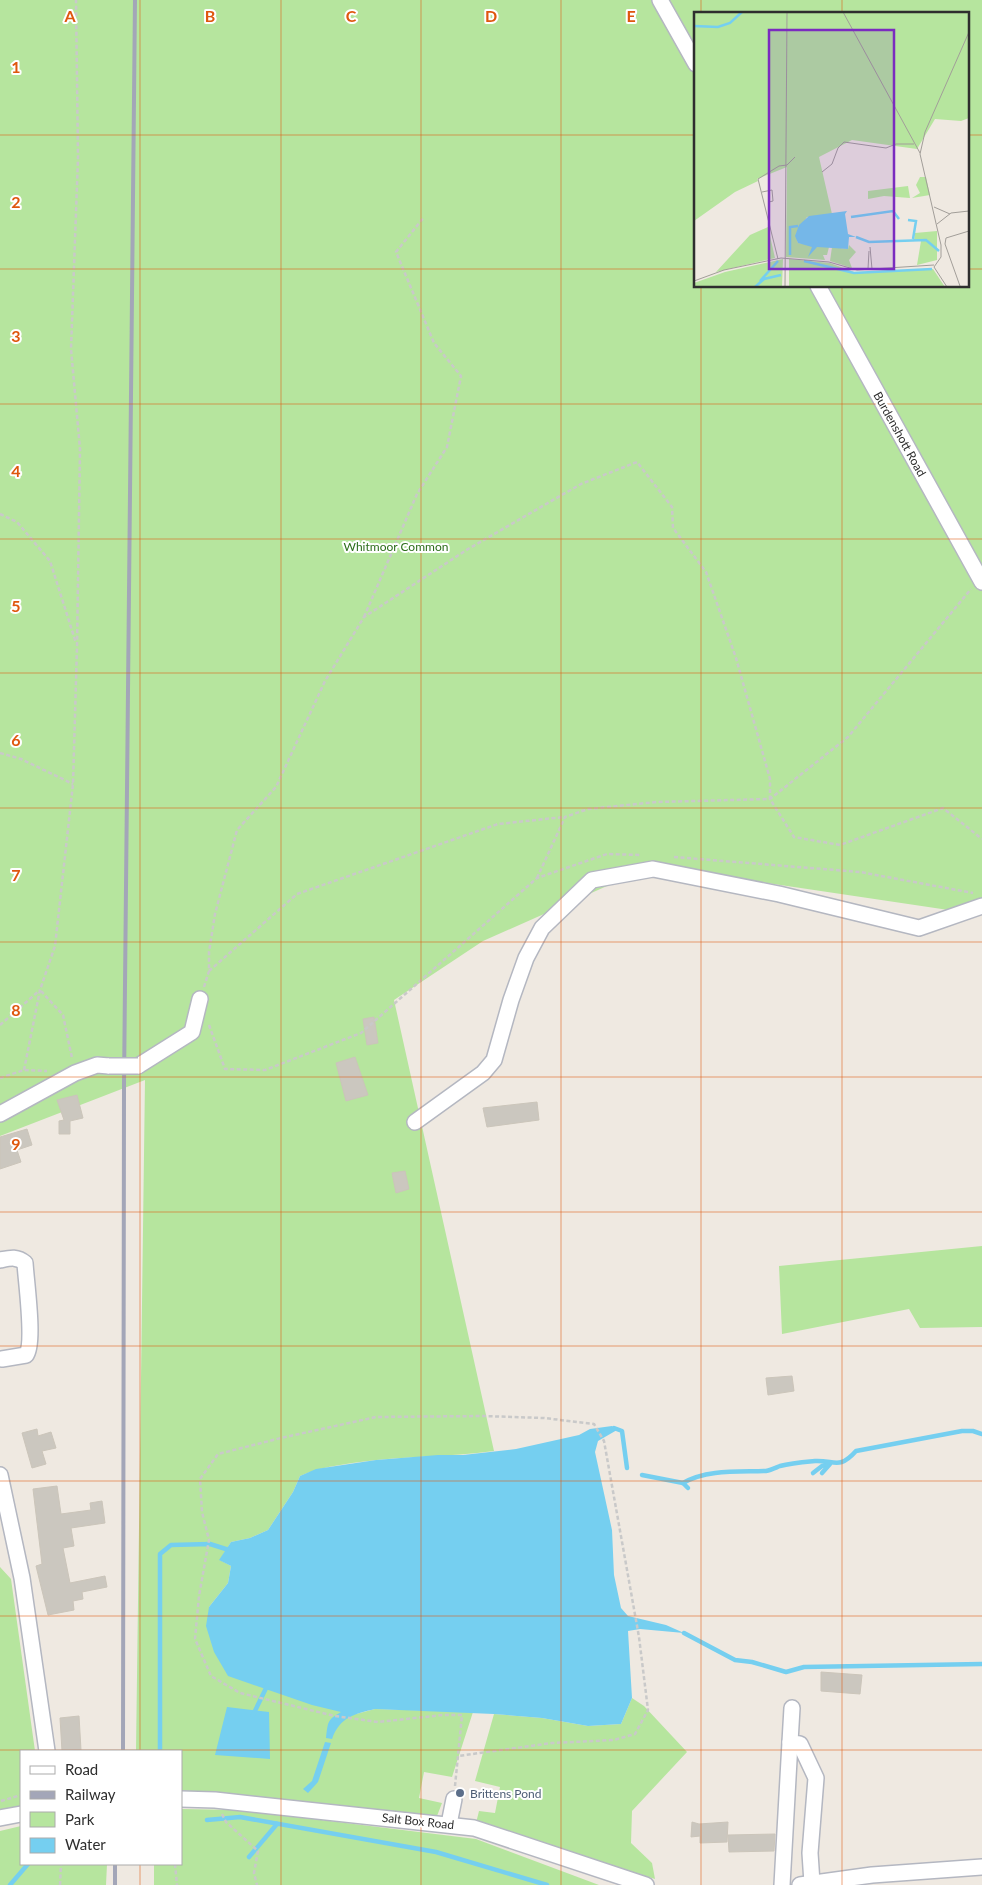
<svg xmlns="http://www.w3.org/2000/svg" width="982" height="1885" font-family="Lato,sans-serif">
	<rect width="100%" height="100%" fill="#efe9e1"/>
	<g fill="#b6e59e" fill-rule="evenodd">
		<path d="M 0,0 L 982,0 L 982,915 L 652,866 L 483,941 L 394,1000 L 494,1451 C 449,1457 404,1456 360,1462 C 339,1465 320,1467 300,1476 L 293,1492 L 268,1530 L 250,1538 L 231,1542 L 220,1560 L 231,1566 L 228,1583 L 209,1607 L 356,1714 L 375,1709 L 473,1712 L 452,1777 L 424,1772 L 419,1798 L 442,1803 L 437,1816 L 181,1790 L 181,1751 L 136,1751 L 145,1080 L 0,1136 ZM 696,14 L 968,14 L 968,286 L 696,286 Z"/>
		<polygon points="982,1246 982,1327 920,1328 909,1309 782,1334 779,1266"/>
		<polygon points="0,1567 11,1579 35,1751 21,1751 21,1806 0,1810"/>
		<polygon points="632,1698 644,1706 687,1752 632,1811 631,1843 652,1863 655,1879 476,1823 479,1811 495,1813 500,1787 475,1781 494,1714 542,1718 588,1726 621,1724"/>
		<polygon points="181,1809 239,1810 476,1839 599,1885 154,1885 154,1864 181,1864"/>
		<polygon points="21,1826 21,1864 107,1864 106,1885 0,1885 0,1831"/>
	</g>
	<g fill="#75cff0">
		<path d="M 612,1426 L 617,1430 L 598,1441 L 595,1452 L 612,1530 L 614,1575 L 621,1608 L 628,1616 L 666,1625 L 684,1633 L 640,1629 L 628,1631 L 632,1698 L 621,1724 L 588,1726 L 542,1718 L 494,1714 L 375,1709 C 354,1714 340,1717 332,1739 L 326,1738 C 328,1722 327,1720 341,1712 L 312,1705 L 228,1676 L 214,1652 L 206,1626 L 209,1607 L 228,1583 L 231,1566 L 219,1560 L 231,1542 L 250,1538 L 268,1530 L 293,1492 L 300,1476 L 316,1469 L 376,1460 L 438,1455 L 463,1455 L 516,1449 L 579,1435 L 590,1429 Z"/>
		<polygon points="227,1707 269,1712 270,1759 215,1755"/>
		<polygon points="325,1742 331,1743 318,1782 308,1793 303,1789 312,1781"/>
	</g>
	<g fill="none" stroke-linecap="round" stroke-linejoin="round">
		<g stroke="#75cff0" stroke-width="4.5">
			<polyline points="614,1428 622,1431 627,1468"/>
			<polyline points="813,1473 822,1466 829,1464"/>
			<polyline points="822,1473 830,1464"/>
			<polyline points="642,1475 683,1483 688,1488"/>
			<path d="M 683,1483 C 707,1469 739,1472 766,1471 C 771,1470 775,1468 780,1466 C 791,1463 804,1462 815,1461 C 835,1460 839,1470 856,1451 L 962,1431 L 973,1431 L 982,1434"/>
			<polyline points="684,1633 735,1660 752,1662 786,1672 804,1667 982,1664"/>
			<polyline points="253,1715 268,1684"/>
			<polyline points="160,1751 160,1554 171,1545 210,1544 229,1550"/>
			<polyline points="207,1820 240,1817 436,1852 547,1885"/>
			<polyline points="249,1857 277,1824"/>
			<polyline points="10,1885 28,1864"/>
		</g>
	</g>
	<g fill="#cbc7bf" stroke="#cbc5ba">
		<polygon points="374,1017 378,1043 367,1045 363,1019"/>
		<polygon points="355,1057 368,1095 346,1101 336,1063"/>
		<polygon points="77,1095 83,1118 70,1121 70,1134 59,1134 59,1121 64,1120 57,1100"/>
		<polygon points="537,1102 539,1120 487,1127 483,1108"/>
		<polygon points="27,1129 32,1145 17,1150 21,1162 0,1169 0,1137"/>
		<polygon points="405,1171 409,1189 396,1193 392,1173"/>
		<polygon points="792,1376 794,1391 768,1395 766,1378"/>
		<polygon points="37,1429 38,1436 51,1432 56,1448 42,1451 46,1464 32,1468 22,1433"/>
		<polygon points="57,1486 61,1514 91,1510 90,1503 102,1501 105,1523 71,1528 74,1546 63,1548 70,1583 105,1576 107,1587 82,1592 83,1599 73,1601 74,1610 48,1615 36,1566 42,1564 33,1489"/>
		<polygon points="821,1672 862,1675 860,1694 821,1691"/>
		<polygon points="79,1716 81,1750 62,1751 60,1718"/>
		<polygon points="692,1822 699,1824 728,1822 727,1842 700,1843 700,1836 691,1837"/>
		<polygon points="775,1834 774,1851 729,1852 728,1835"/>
	</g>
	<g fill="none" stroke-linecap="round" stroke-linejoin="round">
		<defs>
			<g id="minor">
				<polyline points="660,0 696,64"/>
				<polyline points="818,286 982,582"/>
				<polyline points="138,1066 192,1032 200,999"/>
				<polyline points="0,1114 75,1073 97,1065 109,1066"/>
				<polyline points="415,1122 483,1073 494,1060 511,1000 526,958 542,928 592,880 653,869 779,894 919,928 982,906"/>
				<path d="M 0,1260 C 10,1258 17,1256 25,1263 C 26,1281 35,1344 26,1355 L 2,1359"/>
				<polyline points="0,1475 22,1578 47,1751"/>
				<polyline points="792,1708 790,1742 800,1744 816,1778 810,1853 812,1883"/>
				<polyline points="181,1799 215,1800 474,1828 646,1885"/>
				<polyline points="0,1818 21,1814"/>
				<polyline points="449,1824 454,1799"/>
				<polyline points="782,1885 790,1742"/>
				<polyline points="800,1885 872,1875 982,1867"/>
			</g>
		</defs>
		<use href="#minor" stroke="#b4b7c1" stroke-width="18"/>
		<g stroke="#c9c9c9" stroke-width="2.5" stroke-dasharray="4 2.5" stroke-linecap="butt">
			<polyline points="0,514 17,522 50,561 76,643"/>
			<polyline points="364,617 417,494 447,447 461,376 434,343 396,252 424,217"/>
			<polyline points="0,753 21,759 73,784"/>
			<polyline points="674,857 860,872 973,893"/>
			<polyline points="537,878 565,817 588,809 656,802 770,799 848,737 971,589"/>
			<polyline points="209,971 297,894 498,824 564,817"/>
			<polyline points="204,987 209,971 209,952 215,914 237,830 276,787 325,681 364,617 468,549 581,484 637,462 672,507 673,528 706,572 736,658 770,779 770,799 794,837 840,845 943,808 982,839"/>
			<polyline points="41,991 63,1015 72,1058"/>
			<polyline points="0,1025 40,990"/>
			<polyline points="209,1025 225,1069 265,1070 361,1033 537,878 607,854 641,855"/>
			<polyline points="24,1070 40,990 55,946 73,784 77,647 80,449 71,349 78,158 76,0"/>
			<polyline points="0,1078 24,1070 47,1071"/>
			<polyline points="455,1786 462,1715 443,1715 378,1722 335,1716 240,1693 211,1676 195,1639 199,1596 209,1540 202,1512 200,1479 218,1454 281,1438 376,1417 483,1416 544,1418 594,1424 604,1441 639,1637 648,1710 635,1734 614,1740 552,1743 458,1756"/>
			<polyline points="1,1801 21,1795"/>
			<polyline points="222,1814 226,1822 258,1851 254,1873 257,1885"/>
			<polyline points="175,1864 177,1885"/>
			<polyline points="60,1885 61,1864"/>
		</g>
		<use href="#minor" stroke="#fff" stroke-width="15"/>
		<g stroke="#a3a6b8" stroke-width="4">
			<polyline points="123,1751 124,1085 135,0"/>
			<polyline points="115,1885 115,1864"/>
		</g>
		<defs>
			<polyline id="minor-bridge" points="109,1066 138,1066"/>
		</defs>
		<use href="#minor-bridge" stroke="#b4b7c1" stroke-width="18" stroke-linecap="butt"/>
		<use href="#minor-bridge" stroke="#fff" stroke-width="15"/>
	</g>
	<path fill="none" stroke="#df570e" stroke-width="1" stroke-opacity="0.55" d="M 140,0 L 140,1751M 281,0 L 281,1885M 421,0 L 421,1885M 561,0 L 561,1885M 701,0 L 701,14M 842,0 L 842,14M 0,135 L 696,135M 968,135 L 982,135M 0,269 L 696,269M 968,269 L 982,269M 701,286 L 701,1885M 842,286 L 842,1885M 0,404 L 982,404M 0,539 L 982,539M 0,673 L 982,673M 0,808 L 982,808M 0,942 L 982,942M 0,1077 L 982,1077M 0,1212 L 982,1212M 0,1346 L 982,1346M 0,1481 L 982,1481M 0,1616 L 982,1616M 0,1750 L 982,1750M 140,1864 L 140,1885"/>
	<circle fill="#5c6f8a" stroke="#fff" stroke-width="2" cx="460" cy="1793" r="5"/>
	<g text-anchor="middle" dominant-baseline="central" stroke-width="4" stroke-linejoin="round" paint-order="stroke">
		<g font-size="12" fill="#2e2e2e" stroke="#fff">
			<text transform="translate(900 434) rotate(61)">Burdenshott Road</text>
			<text transform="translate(418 1821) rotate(6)">Salt Box Road</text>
		</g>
		<g font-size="12" fill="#2c6e1b" stroke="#fff">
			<text x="396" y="546">Whitmoor Common</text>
		</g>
		<g font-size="12" fill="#4e5e75" stroke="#fff" text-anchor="start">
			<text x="470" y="1793">Brittens Pond</text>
		</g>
	</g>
	<g transform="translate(694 12)">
		<rect width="275" height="275" fill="#efe9e1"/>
		<path d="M 0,0 L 275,0 L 275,106 L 267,109 L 241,107 L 223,137 L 158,128 L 125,145 L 138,202 L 113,205 L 102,222 L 104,231 L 135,235 L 133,243 L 129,243 L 131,248 L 92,245 L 93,155 L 63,167 L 64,169 L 41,180 L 0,209 ZM 226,165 L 232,165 L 236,183 L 218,186 L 226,181 L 222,173 ZM 214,174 L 216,186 L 190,184 L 174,187 L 174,179 ZM 74,215 L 81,246 L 22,260 L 56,223 ZM 243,219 L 243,248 L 223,253 L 227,229 L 220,229 L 221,221 ZM 155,233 L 162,240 L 155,248 L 158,256 L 136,249 L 138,235 L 154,237 ZM 89,247 L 88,275 L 0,275 L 0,271 L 31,260 ZM 95,247 L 136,251 L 160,260 L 239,257 L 251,275 L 95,275 Z" fill="#b6e59e"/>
		<path d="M 153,199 L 151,202 L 154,222 L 162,225 L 155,225 L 154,237 L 123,235 L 114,245 L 118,235 L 104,231 L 101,224 L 105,213 L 115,204 Z" fill="#75cff0"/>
		<path fill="none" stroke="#75cff0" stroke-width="2.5" d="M 0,14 L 24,15 L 36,11 L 48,0M 157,205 L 199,199 L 205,207M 214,208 L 222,209 L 219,227M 162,225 L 175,230 L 232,228 L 245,239M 96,243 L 96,215 L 104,214M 110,249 L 160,261 L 238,257M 66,269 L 84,249M 61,275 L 70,267 L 87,263"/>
		<path fill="none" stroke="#a29e99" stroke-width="1" d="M 149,0 L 226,141M 128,160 L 138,152 L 144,136 L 150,130 L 192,136 L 202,132 L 220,132M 68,180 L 78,178 L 79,189 L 75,190M 240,195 L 256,202M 243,212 L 257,201 L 275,199M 251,232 L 266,274M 251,232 L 252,226 L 275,219M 176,235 L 178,257M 84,247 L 64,167 L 85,154 L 93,153 L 101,145M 174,257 L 175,239M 0,269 L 30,258 L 87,246 L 135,250 L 163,258 L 240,253M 91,275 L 93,0M 253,275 L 240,255 L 247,245 L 247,233 L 226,142 L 231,120 L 275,20"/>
		<path fill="#7b2cbf" fill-opacity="0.15" stroke="#7b2cbf" stroke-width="2.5" d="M 75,18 L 200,18 L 200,257 L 75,257 Z"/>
		<rect width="275" height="275" fill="none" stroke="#2e2e2e" stroke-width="2.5"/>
	</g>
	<g font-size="16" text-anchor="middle" font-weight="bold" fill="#df570e" stroke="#fff" stroke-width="4" stroke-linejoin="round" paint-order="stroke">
		<text x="70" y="22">A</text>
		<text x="210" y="22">B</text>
		<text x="351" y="22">C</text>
		<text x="491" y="22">D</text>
		<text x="631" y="22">E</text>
		<text x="16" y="73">1</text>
		<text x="16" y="208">2</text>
		<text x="16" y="342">3</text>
		<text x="16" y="477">4</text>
		<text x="16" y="612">5</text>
		<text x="16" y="746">6</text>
		<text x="16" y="881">7</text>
		<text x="16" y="1016">8</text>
		<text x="16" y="1150">9</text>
	</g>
	<rect x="20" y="1750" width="162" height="115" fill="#ffffff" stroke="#ababab"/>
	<rect x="30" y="1766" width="25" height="8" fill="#ffffff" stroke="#ababab"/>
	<text x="65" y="1775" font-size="15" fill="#2e2e2e">Road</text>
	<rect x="30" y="1791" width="25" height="8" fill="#a3a6b8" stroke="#ababab"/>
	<text x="65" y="1800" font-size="15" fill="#2e2e2e">Railway</text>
	<rect x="30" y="1812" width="25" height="15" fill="#b6e59e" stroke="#ababab"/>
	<text x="65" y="1825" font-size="15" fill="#2e2e2e">Park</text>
	<rect x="30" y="1838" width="25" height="15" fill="#75cff0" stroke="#ababab"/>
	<text x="65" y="1850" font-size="15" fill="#2e2e2e">Water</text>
</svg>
